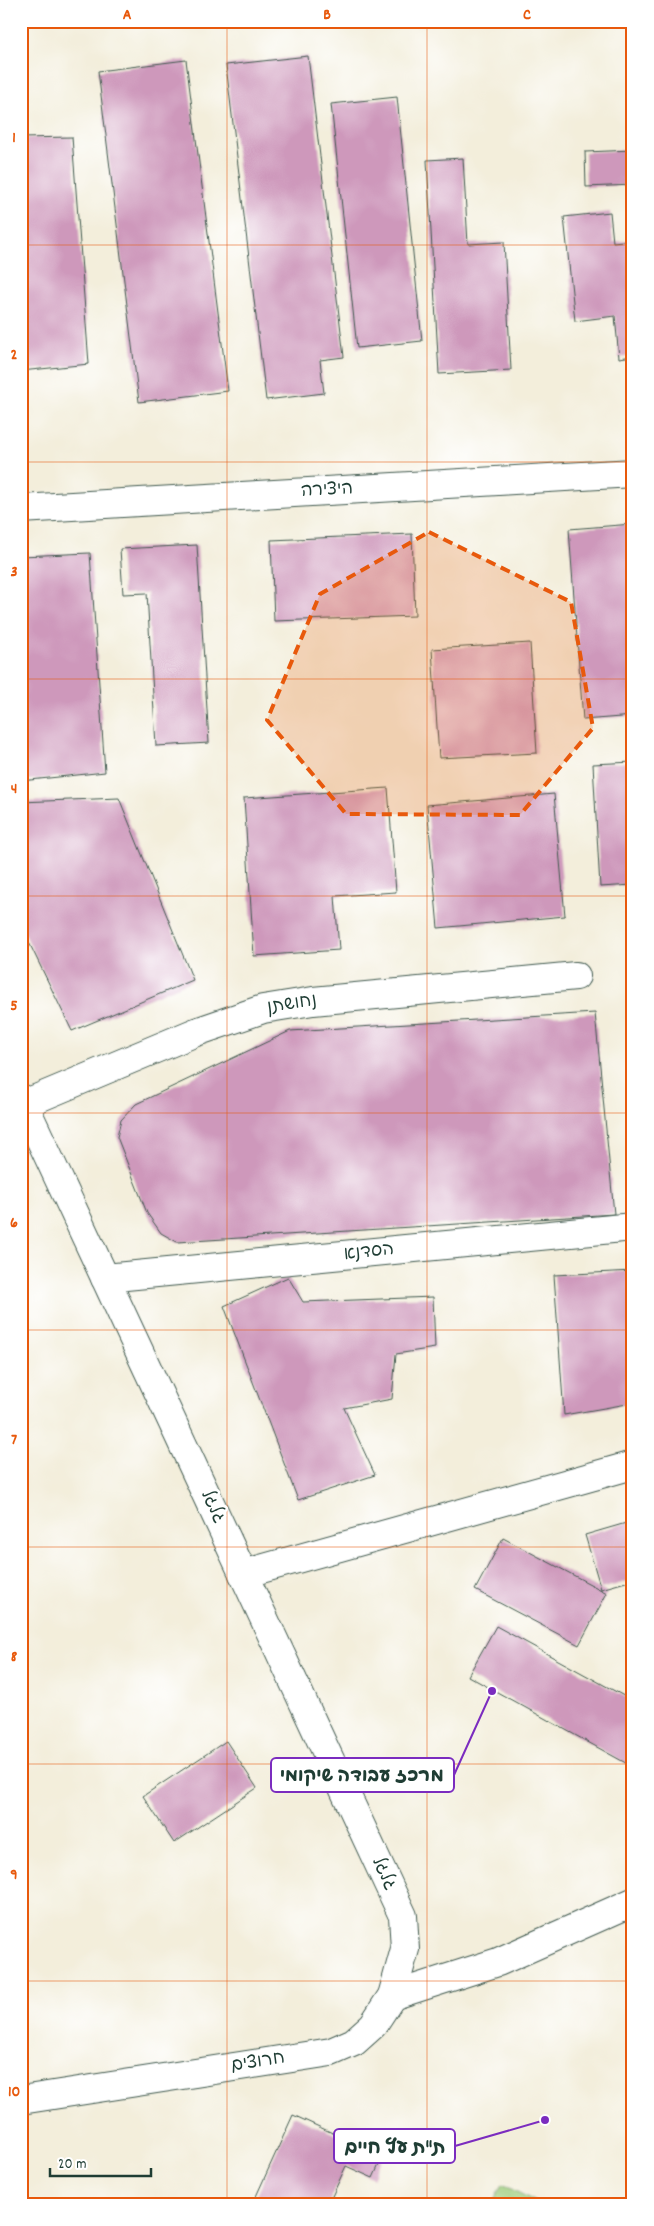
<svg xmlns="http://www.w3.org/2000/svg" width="654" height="2226" font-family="Dekko,'Playpen Sans Hebrew',sans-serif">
	<rect width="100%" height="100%" fill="#fff"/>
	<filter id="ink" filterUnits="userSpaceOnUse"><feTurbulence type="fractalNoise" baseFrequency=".02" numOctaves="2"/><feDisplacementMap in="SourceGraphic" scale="10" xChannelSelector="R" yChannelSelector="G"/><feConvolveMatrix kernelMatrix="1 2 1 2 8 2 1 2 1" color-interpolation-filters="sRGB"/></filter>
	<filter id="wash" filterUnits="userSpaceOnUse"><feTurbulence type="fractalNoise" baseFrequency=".0096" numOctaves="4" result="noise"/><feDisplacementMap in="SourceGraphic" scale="20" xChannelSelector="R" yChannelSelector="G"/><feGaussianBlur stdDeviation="1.12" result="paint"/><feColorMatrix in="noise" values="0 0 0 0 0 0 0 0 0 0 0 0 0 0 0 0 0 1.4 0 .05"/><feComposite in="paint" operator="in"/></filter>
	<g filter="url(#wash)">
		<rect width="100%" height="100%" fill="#f3eedb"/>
		<polygon fill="#9dcc7a" stroke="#5e8457" points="502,2184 542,2205 492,2205"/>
		<g id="blocks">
			<g fill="#ce98bb">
				<polygon points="308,56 344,357 320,360 324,393 266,400 226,65"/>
				<polygon points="186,60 228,391 139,402 98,71"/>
				<polygon points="397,97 422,341 357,348 331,104"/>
				<polygon points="72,137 89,364 21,371 21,138"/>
				<polygon points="633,150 633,185 586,187 585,152"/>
				<polygon points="463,158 468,244 504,242 511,370 439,374 427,160"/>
				<polygon points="610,212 613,242 633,240 633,356 619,358 615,316 575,321 564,217"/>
				<polygon points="633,524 633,716 583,720 569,529"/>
				<polygon points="412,534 415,616 274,621 271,540"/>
				<polygon points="197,545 209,743 156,746 147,593 123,594 120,549"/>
				<polygon points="90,553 105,772 21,781 21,556"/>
				<polygon points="530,643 537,753 439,758 432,649"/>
				<polygon points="633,762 633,885 600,887 593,764"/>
				<polygon points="388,788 396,892 335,896 339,950 254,956 244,798"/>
				<polygon points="554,794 565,916 438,928 427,805"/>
				<polygon points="119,798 193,980 72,1031 21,926 21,802"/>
				<polygon points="595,1013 614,1214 177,1242 161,1233 147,1213 117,1137 121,1120 136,1104 290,1031"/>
				<polygon points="633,1271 633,1403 564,1415 554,1275"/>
				<polygon points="288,1277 303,1302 433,1297 435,1348 396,1354 392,1399 344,1408 375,1475 298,1500 224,1306"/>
				<polygon points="633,1521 633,1580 601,1589 585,1535"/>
				<polygon points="503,1538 607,1593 579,1645 475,1590"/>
				<polygon points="496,1626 633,1701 633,1767 468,1676"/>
				<polygon points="226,1741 257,1788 174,1843 143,1796"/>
				<polygon points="293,2115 383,2156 373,2178 346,2166 328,2205 258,2205 253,2203"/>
			</g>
		</g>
	</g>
	<g filter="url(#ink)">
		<use href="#blocks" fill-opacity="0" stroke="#3f584d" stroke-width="1"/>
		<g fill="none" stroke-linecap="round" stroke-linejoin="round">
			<defs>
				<g id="street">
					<polyline points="21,509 633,473"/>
					<polyline points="21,1098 403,1916 405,1949 392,1996 373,2025 354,2042 331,2052 21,2100"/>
					<polyline points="24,1104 196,1032 263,1009 313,1001 576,976"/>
					<polyline points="105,1278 633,1227"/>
					<polyline points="243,1574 633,1465"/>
					<polyline points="392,1996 498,1962 633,1902"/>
				</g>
			</defs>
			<use href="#street" stroke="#3f584d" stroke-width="30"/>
			<use href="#street" stroke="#fff" stroke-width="28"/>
		</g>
	</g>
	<path fill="#e8590c" fill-opacity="0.2" stroke="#e8590c" stroke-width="4" stroke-dasharray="10 6" stroke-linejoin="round" d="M 429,532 L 571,602 L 593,728 L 520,815 L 346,814 L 267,720 L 320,594 Z"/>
	<path fill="none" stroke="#e8590c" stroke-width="1" stroke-opacity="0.55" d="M 227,21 L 227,2205M 427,21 L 427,2205M 21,245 L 633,245M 21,462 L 633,462M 21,679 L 633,679M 21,896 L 633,896M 21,1113 L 633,1113M 21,1330 L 633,1330M 21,1547 L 633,1547M 21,1764 L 633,1764M 21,1981 L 633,1981"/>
	<g text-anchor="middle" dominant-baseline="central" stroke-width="5" stroke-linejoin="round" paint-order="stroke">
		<g font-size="18" fill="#1f3d34" stroke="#fff">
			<text transform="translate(327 491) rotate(-3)">היצירה</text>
			<text transform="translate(292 1005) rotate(-9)">נחושתן</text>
			<text transform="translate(369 1253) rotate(-6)">הסדנא</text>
			<text transform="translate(212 1507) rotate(65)">גלגל</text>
			<text transform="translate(383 1874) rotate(65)">גלגל</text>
			<text transform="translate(258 2063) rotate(-9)">חרוצים</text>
		</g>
	</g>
	<path fill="none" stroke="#7b2cbf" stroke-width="2" d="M492 1691L454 1775M545 2120L455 2146"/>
	<g fill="#7b2cbf" stroke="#fff" stroke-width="2">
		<circle cx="492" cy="1691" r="5"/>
		<circle cx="545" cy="2120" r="5"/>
	</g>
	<g fill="#fff" stroke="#7b2cbf" stroke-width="2">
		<rect x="271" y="1758" width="183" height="34" rx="5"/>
		<rect x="334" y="2129" width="121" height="34" rx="5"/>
	</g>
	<g font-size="19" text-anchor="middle" font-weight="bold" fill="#1f3d34">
		<text x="362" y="1781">מרכז עבודה שיקומי</text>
		<text x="395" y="2153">ת"ת עץ חיים</text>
	</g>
	<rect width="654" height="2226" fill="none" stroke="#fff" stroke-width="55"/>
	<path d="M50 2168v8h101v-8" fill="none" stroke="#1f3d34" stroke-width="2.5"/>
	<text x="58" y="2168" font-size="15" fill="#1f3d34" stroke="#ffffff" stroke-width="4" paint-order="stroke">20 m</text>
	<rect x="28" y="28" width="598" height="2170" fill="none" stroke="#e8590c" stroke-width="2"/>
	<g font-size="16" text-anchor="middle" font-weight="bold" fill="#e8590c">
		<text x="127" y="19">A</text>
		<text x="327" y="19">B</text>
		<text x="527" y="19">C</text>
		<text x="14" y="142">1</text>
		<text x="14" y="359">2</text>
		<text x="14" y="576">3</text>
		<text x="14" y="793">4</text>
		<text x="14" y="1010">5</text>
		<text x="14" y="1227">6</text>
		<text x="14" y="1444">7</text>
		<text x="14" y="1661">8</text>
		<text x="14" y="1879">9</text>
		<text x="14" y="2096">10</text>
	</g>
</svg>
